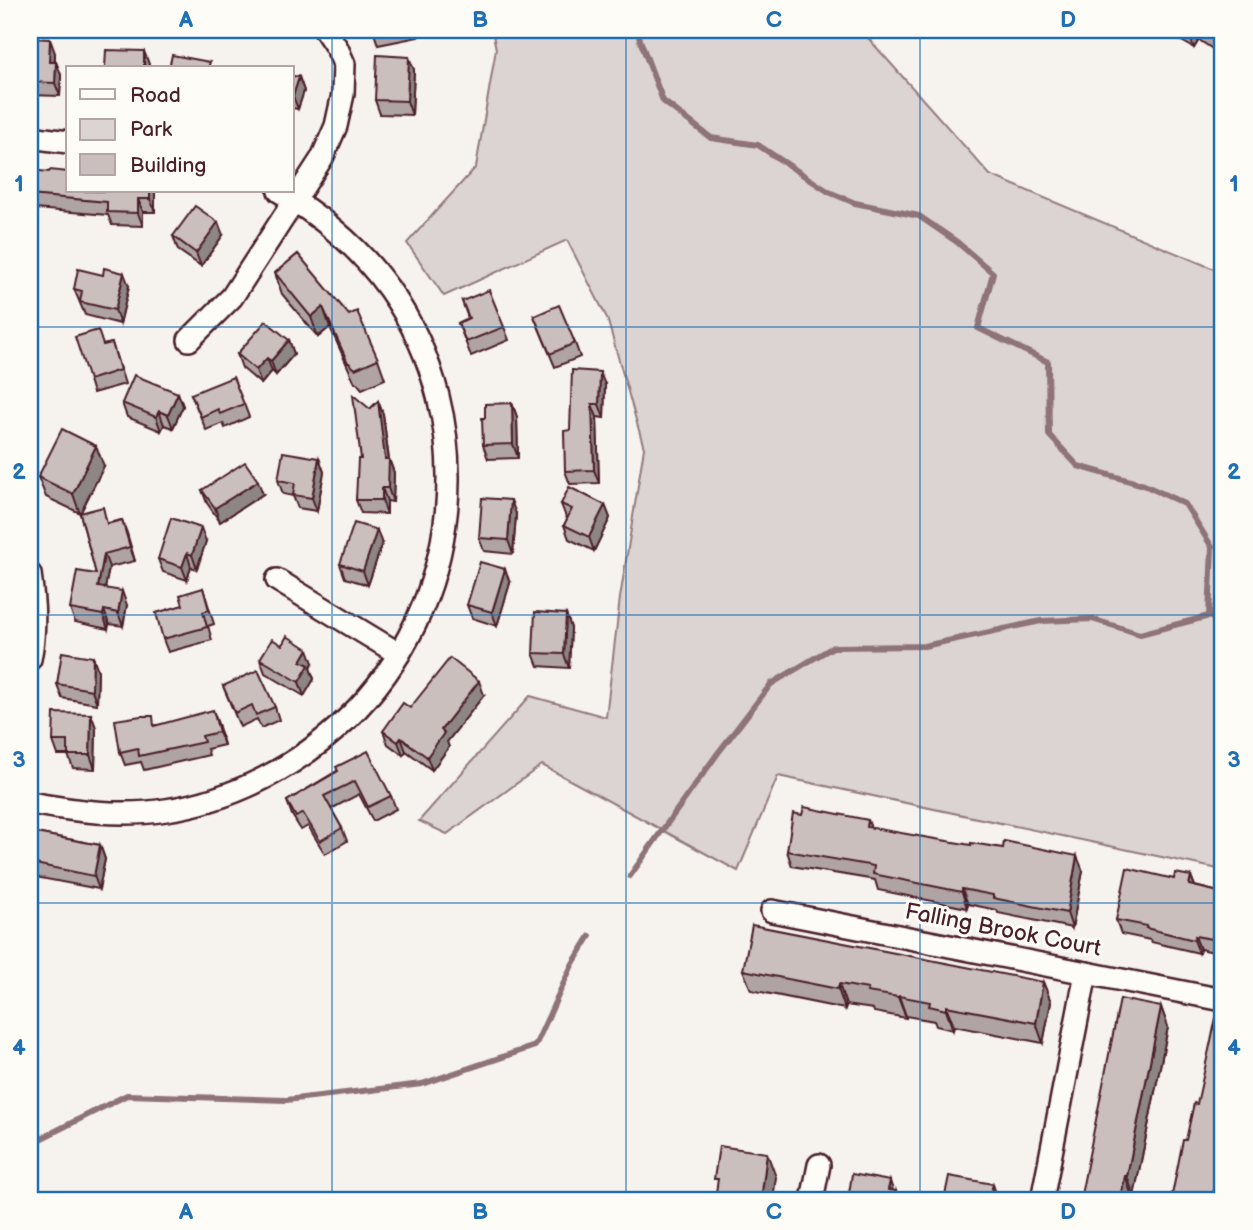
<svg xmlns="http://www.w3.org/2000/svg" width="1253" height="1230" font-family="'Balsamiq Sans',sans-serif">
	<rect width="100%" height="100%" fill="#f6f3ef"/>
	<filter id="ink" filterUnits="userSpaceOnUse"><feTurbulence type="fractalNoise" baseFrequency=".0143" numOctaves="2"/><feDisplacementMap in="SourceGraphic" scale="14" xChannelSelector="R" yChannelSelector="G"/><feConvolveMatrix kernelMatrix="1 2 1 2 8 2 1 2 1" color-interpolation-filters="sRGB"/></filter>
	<g filter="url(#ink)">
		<polygon fill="#dcd4d2" stroke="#937a7e" stroke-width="2" points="492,30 861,30 990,175 1214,269 1223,274 1223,870 778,776 738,871 542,765 447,834 419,821 530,696 606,717 620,598 644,448 607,318 567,240 444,296 407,243 476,167 496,49"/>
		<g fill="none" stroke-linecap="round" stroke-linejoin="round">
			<g stroke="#8e7378" stroke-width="6">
				<polyline points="638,30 640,40 663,101 711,138 758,145 829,192 855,203 919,216 957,242 993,273 978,328 1048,362 1049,435 1078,466 1144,485 1185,504 1212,547 1209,616"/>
				<polyline points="630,876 656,839 718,753 771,684 833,647 924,646 1041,621 1092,619 1140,634 1209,616 1223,624"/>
				<polyline points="30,1144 127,1095 286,1100 422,1084 535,1046 572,965 590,936"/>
			</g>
			<defs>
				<g id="minor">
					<polyline points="30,137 68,142"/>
					<polyline points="189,340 232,297 322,158 336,126 343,94 344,64 337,48 325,30"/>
					<path d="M 30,574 C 34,603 36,630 30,659"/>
					<polyline points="277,580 399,654"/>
					<path d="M 30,803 C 75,811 120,817 166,810 C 234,800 298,766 347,719 C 463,607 482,421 389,289 C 360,248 321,216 279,191"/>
					<polyline points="772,911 1223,1000"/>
					<polyline points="812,1200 819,1165"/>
					<polyline points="1042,1200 1086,973"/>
				</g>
			</defs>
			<use href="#minor" stroke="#4a1f2b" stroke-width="26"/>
			<use href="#minor" stroke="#fdfcf7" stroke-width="21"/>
		</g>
		<g fill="#afa4a3" stroke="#4a1f2b" stroke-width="2">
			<polygon points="373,30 417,30 418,37 378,45"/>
			<polygon points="1177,30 1223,30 1223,56 1199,40 1194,48 1180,40"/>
			<polygon points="30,47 55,53 55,62 56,62 61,75 60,96 30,95"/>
			<polygon points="414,70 412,115 380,114 375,100"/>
			<polygon points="292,76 299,77 304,91 298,109 292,108"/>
			<polygon points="30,170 155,191 155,212 143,212 143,226 112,225 108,215 35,209 34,213 30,213"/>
			<polygon points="223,235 201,266 178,250 173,236"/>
			<polygon points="298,254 378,359 385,379 362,389 357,383 355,383 330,327 318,337 282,294 275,273"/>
			<polygon points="129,286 120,324 85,315 74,289"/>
			<polygon points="462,301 504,327 509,340 471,356 458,323 468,318"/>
			<polygon points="534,316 575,343 580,357 555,367"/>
			<polygon points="289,340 294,354 276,375 272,371 261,384 242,368 237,354"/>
			<polygon points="112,343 125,384 93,393 89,380 104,345"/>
			<polygon points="605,385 604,418 597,417 599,483 570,484 565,471 570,430"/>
			<polygon points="178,393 183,406 173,428 164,425 161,431 127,417 122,403"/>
			<polygon points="191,394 244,404 249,417 225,428 223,423 206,430"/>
			<polygon points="378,401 383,414 389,459 394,473 393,502 387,501 387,514 361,513 356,500 370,409"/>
			<polygon points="512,403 517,417 518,458 488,459 483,445 485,418"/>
			<polygon points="319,458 324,472 317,511 298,508 293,496 283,494 278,480"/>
			<polygon points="104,466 80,513 108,523 122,520 135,561 109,567 105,588 127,605 123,626 109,624 108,629 75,622 70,609 96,574 80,513 46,497 38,477"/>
			<polygon points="202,490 263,494 220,522 207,503"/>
			<polygon points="561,504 605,505 610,518 594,551 569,539 564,525 568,518 566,517"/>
			<polygon points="516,514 513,554 484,551 479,538"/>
			<polygon points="206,541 197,569 191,567 187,580 163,572 158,559"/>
			<polygon points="382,544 368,585 345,578 340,564"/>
			<polygon points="510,583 497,626 472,618 467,605"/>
			<polygon points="203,588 214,624 208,626 212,640 168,652 163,639 183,605"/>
			<polygon points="566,614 571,628 569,668 538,666 533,653"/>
			<polygon points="93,657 98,671 97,704 62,698 57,684"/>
			<polygon points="260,659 313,663 310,668 314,679 304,696 265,673"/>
			<polygon points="223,686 275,707 279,720 261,728 257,719 240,727"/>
			<polygon points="484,695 447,742 449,747 432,770 406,751 403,755 388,744 383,731 410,708"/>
			<polygon points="91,714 96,728 95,769 73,768 68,755 58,755 53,741"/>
			<polygon points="218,724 224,745 207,749 209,755 144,770 141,762 125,765 120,752 156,725"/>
			<polygon points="337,771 391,796 396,809 373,821 359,794 331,809 342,828 347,841 325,854 308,826 301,830 292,815 287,801"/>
			<polygon points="802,815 868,820 871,828 1083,871 1072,928 998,913 997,910 968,904 967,908 878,890 875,880 792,866 787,851"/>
			<polygon points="30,832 100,845 105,859 99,889 30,876"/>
			<polygon points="1191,876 1195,886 1223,893 1223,954 1200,949 1199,953 1151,942 1150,940 1121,934 1116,920 1174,879"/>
			<polygon points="743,970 1043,982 1051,1002 1043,1043 954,1026 953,1030 936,1026 934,1021 906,1016 906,1018 874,1012 873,1009 846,1005 845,1009 751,990"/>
			<polygon points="1161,1007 1168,1027 1134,1196 1080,1200"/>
		</g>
		<g fill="#8e8685" stroke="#4a1f2b" stroke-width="2">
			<polygon points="1193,30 1195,30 1199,40 1194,48 1189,35"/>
			<polygon points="50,39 55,53 54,75 49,62"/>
			<polygon points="144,51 149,64 149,68 144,68"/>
			<polygon points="409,57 414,70 412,115 407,101"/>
			<polygon points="56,62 61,75 60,96 55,83"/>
			<polygon points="299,77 304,91 298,109 293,96"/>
			<polygon points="150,191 155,191 155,212 150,199"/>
			<polygon points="30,196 35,209 34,213 30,202"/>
			<polygon points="138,199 143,212 143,226 138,213"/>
			<polygon points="218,222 223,235 201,266 196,253"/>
			<polygon points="124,273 129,286 120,324 115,310"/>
			<polygon points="323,307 330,327 318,337 311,317"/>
			<polygon points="289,340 294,354 276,375 271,361"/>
			<polygon points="267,358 272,371 261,384 256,370"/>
			<polygon points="600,372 605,385 604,418 599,404"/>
			<polygon points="178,393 183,406 173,428 168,415"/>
			<polygon points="378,401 383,414 389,462 389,459 394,473 393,502 388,488"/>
			<polygon points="512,403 517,417 518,458 513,444"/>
			<polygon points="592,404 597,417 599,483 594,470"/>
			<polygon points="159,411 164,425 161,431 156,417"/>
			<polygon points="96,446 104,466 80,514 73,494"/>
			<polygon points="319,458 324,472 317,511 312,498"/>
			<polygon points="258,481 263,494 220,522 215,508"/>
			<polygon points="382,488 387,501 387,514 382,500"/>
			<polygon points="511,500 516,514 513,554 508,540"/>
			<polygon points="605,505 610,518 594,551 589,537"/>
			<polygon points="122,520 127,533 135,561 130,547"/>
			<polygon points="201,528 206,541 197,569 192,555"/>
			<polygon points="377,530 382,544 368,585 363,571"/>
			<polygon points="187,553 191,567 187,580 182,567"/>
			<polygon points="104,554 109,567 103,600 98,587"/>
			<polygon points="505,569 510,583 497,626 492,612"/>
			<polygon points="122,591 127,605 123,626 118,613"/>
			<polygon points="104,610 109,624 108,629 103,615"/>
			<polygon points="566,614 571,628 569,668 564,654"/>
			<polygon points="308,649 313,663 310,668 314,679 304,696 299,682 301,661"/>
			<polygon points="93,657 98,671 97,704 92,690"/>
			<polygon points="479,681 484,695 447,742 449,747 432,770 427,757 441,730"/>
			<polygon points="213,710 218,724 224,745 219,732"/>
			<polygon points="91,714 96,728 95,769 90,755"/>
			<polygon points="401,738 406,751 403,755 398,742"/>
			<polygon points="100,845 105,859 99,889 94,876"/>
			<polygon points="1077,856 1083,871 1072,928 1067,913"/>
			<polygon points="1191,876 1196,889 1189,885"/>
			<polygon points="962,889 968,904 967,908 962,892"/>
			<polygon points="1195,936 1200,949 1199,953 1194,940"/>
			<polygon points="1043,982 1051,1002 1043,1043 1036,1023"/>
			<polygon points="839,984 846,1005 845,1009 838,989"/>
			<polygon points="899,996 906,1016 906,1018 898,997"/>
			<polygon points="946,1006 954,1026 953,1030 946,1010"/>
			<polygon points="1161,1007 1168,1027 1134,1196 1127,1176"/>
			<polygon points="1223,1145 1223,1200 1212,1200"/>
			<polygon points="767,1153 776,1177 773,1200 761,1200"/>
			<polygon points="1125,1176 1132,1196 1131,1200 1120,1200"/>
			<polygon points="890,1181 895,1196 896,1191 899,1200 892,1200 888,1190"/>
			<polygon points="993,1184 998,1200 989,1200"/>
		</g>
		<g fill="#cbbfbe" stroke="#4a1f2b" stroke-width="2">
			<polygon points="1181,30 1193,30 1189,35"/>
			<polygon points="1199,30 1223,30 1223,45"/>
			<polygon points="30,38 50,39 49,62 56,62 55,83 30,82"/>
			<polygon points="106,50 144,51 144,68 105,68"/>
			<polygon points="172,55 210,62 208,68 169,68"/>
			<polygon points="377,55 409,57 407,101 375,100"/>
			<polygon points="292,76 299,77 293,96 292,96"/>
			<polygon points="30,170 49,172 50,170 68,172 68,191 150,191 150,199 138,199 138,213 107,212 107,202 30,195"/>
			<polygon points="195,206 218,222 196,253 173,236"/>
			<polygon points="298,254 349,315 357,311 378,359 355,369 349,363 348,363 323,307 311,317 275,273"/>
			<polygon points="104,268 124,273 115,310 80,302 82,291 74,289 78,269 103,275"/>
			<polygon points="489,290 504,327 466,342 458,323 469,318 462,301"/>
			<polygon points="559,305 575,343 550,354 534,316"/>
			<polygon points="266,321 289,340 271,361 267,358 256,370 237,354"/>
			<polygon points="98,330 103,345 112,343 120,370 89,380 75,337"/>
			<polygon points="572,370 600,372 599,404 592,404 594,470 565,471 564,431 570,430"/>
			<polygon points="134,375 178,393 168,415 159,411 156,417 122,403"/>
			<polygon points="233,377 244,404 220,414 218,409 201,417 191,394"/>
			<polygon points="353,395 370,409 378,401 385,459 389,459 388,488 382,488 382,500 356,500 358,459 361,459"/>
			<polygon points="512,403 513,444 483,445 482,418 485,418 485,404"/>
			<polygon points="62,429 96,446 73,494 38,477"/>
			<polygon points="283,452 319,458 312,498 293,495 295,483 278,480"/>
			<polygon points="245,462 258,481 215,508 202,490"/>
			<polygon points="569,487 605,505 589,537 564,525 572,509 561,504"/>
			<polygon points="482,498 511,500 508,540 479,538"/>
			<polygon points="103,507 107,524 122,520 130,547 104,554 98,587 122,591 118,613 104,610 103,615 70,609 77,571 96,574 80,513"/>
			<polygon points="171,518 201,528 192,555 187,553 182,567 158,559"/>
			<polygon points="354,523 377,530 363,571 340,564"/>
			<polygon points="480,562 505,569 492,612 467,605"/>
			<polygon points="203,588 209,610 203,612 207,627 163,639 156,613 183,605 180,595"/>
			<polygon points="535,612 566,614 564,654 533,653"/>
			<polygon points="287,636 308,649 301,661 309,665 299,682 260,659 272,639 282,645"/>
			<polygon points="62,652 93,657 92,690 57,684"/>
			<polygon points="450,658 479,681 441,730 444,733 427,757 401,738 398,742 383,731 403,703 410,708"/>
			<polygon points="258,670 275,707 256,715 252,705 235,713 223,686"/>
			<polygon points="213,710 219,732 202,736 204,742 139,756 138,748 120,752 115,720 141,716 153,716 154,726"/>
			<polygon points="54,713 91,714 90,755 68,755 68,741 53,741"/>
			<polygon points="368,751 391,796 368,807 355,781 324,796 342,828 320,841 303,813 296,817 287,801 338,771 336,767"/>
			<polygon points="804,807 868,820 867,827 918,836 971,845 971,843 1003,848 1004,841 1077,856 1067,913 993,898 993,895 962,889 962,892 873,874 874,866 787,851 793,813 802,815"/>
			<polygon points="30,832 100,845 94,876 30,863"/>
			<polygon points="1127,868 1174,879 1175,873 1191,876 1189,885 1223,893 1223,941 1195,936 1194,940 1146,928 1147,926 1116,920"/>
			<polygon points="752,925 1043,982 1036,1023 946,1006 946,1010 929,1006 930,1002 899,996 898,997 867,992 868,989 839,984 838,989 743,970"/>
			<polygon points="1120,999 1161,1007 1127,1176 1125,1176 1120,1200 1080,1200"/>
			<polygon points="1216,1018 1223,1019 1223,1145 1212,1200 1171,1200 1183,1140 1186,1140 1194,1103 1197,1104"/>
			<polygon points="719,1146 767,1153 761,1200 715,1200 718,1179 714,1179"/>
			<polygon points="852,1174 890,1181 888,1190 896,1191 895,1200 848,1200"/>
			<polygon points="949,1176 993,1184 989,1200 944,1200"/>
		</g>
	</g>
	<path fill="none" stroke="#1f6fb2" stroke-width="2" stroke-opacity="0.55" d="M 332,30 L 332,1200M 626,30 L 626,1200M 920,30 L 920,1200M 30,327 L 1223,327M 30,615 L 1223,615M 30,903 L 1223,903"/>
	<g text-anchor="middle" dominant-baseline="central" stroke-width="6" stroke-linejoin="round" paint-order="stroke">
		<g font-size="23" fill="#4a1f2b" stroke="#fdfcf7">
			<text transform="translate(1003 930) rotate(11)">Falling Brook Court</text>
		</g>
	</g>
	<rect width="1253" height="1230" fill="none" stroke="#fdfcf7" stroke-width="77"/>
	<rect x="66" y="66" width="228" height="126" fill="#fdfcf7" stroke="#b5a4a5" stroke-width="2"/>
	<rect x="80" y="89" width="35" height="10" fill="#fdfcf7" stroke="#b5a4a5" stroke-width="2"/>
	<text x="130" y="102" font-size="21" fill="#4a1f2b">Road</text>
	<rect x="80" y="119" width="35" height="21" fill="#dcd4d2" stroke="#b5a4a5" stroke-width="2"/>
	<text x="130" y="136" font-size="21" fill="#4a1f2b">Park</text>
	<rect x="80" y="154" width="35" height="21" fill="#cbbfbe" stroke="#b5a4a5" stroke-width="2"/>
	<text x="130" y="172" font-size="21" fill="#4a1f2b">Building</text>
	<rect x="38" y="38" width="1176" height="1154" fill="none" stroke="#1f6fb2" stroke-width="2.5"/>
	<g font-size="23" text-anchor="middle" font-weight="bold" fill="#1f6fb2">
		<text x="186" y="27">A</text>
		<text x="480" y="27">B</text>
		<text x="774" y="27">C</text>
		<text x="1068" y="27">D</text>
		<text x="19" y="191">1</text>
		<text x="1234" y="191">1</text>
		<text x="19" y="479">2</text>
		<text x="1234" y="479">2</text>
		<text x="19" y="767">3</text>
		<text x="1234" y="767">3</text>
		<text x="19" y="1055">4</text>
		<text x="1234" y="1055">4</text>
		<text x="186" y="1219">A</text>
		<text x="480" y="1219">B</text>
		<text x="774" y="1219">C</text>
		<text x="1068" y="1219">D</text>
	</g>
</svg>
